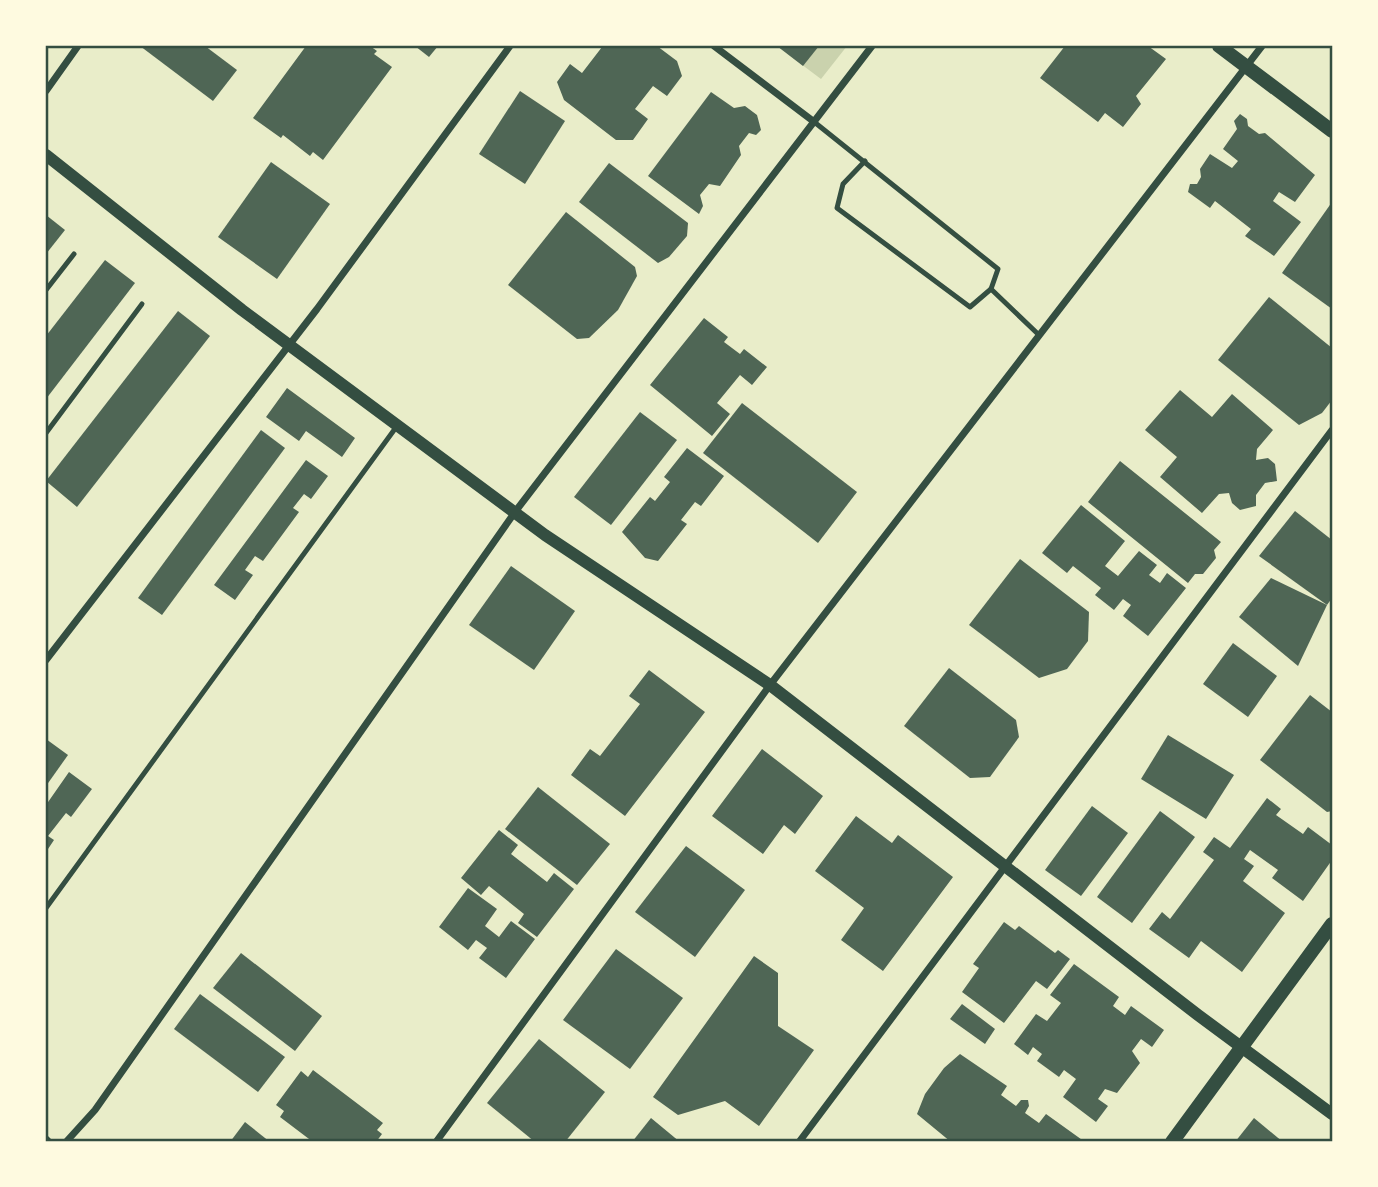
<svg xmlns="http://www.w3.org/2000/svg" width="1378" height="1187" font-family="'Zilla Slab',serif">
	<rect width="100%" height="100%" fill="#e9edc9"/>
	<polygon fill="#cad2ad" points="777,46 847,46 821,79"/>
	<g fill="#4f6655">
		<polygon points="140,46 205,46 237,70 213,101"/>
		<polygon points="306,46 370,46 377,51 374,54 392,67 323,160 313,152 310,156 283,135 281,138 253,118"/>
		<polygon points="415,46 438,46 429,57"/>
		<polygon points="600,46 657,46 677,61 682,76 667,96 653,86 635,109 648,119 633,140 616,140 564,100 557,82 570,64 582,73 602,47"/>
		<polygon points="777,46 819,46 803,66"/>
		<polygon points="1065,46 1148,46 1166,59 1136,96 1141,104 1123,127 1105,113 1098,122 1040,78"/>
		<polygon points="520,91 565,121 525,184 479,154"/>
		<polygon points="711,92 734,108 745,106 757,115 761,130 756,135 749,133 739,146 741,155 720,186 709,184 700,195 703,206 699,214 648,176"/>
		<polygon points="1240,114 1247,119 1248,126 1259,134 1265,133 1315,175 1295,202 1279,192 1273,201 1301,222 1274,256 1245,236 1251,229 1215,201 1210,208 1188,192 1190,184 1197,184 1201,177 1200,169 1210,154 1232,168 1238,161 1223,149 1237,129 1234,121"/>
		<polygon points="271,162 330,204 277,279 218,237"/>
		<polygon points="609,163 688,223 687,236 669,257 658,263 579,202"/>
		<polygon points="1332,202 1332,309 1282,273"/>
		<polygon points="566,212 635,267 637,276 618,310 589,338 577,339 508,285"/>
		<polygon points="46,215 65,230 46,254"/>
		<polygon points="105,260 135,283 46,399 46,336"/>
		<polygon points="1269,297 1332,348 1332,400 1322,413 1299,425 1218,360"/>
		<polygon points="178,311 210,336 77,507 46,481"/>
		<polygon points="704,318 728,337 724,342 740,354 744,349 767,367 752,385 740,375 717,403 730,414 712,436 650,385"/>
		<polygon points="287,388 355,438 342,457 306,431 299,441 266,417"/>
		<polygon points="1180,390 1212,417 1232,394 1273,430 1257,449 1256,460 1268,458 1275,464 1277,481 1265,483 1256,495 1256,506 1240,510 1232,503 1229,493 1219,494 1202,513 1160,477 1177,457 1145,430"/>
		<polygon points="742,403 857,492 818,543 703,453"/>
		<polygon points="640,412 677,440 611,525 574,497"/>
		<polygon points="261,430 285,448 162,615 138,598"/>
		<polygon points="687,448 724,476 701,506 695,502 681,520 687,524 658,561 645,558 622,532 650,497 655,501 670,482 664,477"/>
		<polygon points="306,460 328,476 311,499 304,494 293,508 299,512 263,561 255,556 245,570 253,575 235,600 214,585"/>
		<polygon points="1120,461 1221,542 1214,550 1216,558 1203,574 1195,574 1188,583 1088,502"/>
		<polygon points="1081,505 1125,541 1105,566 1118,576 1139,551 1157,565 1149,575 1160,583 1167,573 1186,588 1148,636 1123,616 1131,605 1123,599 1114,610 1095,595 1101,588 1073,566 1067,573 1042,553"/>
		<polygon points="1295,511 1332,540 1332,598 1327,605 1259,556"/>
		<polygon points="1020,559 1089,612 1088,641 1067,669 1039,678 969,625"/>
		<polygon points="511,566 575,611 534,670 469,625"/>
		<polygon points="1271,578 1327,605 1298,666 1239,617"/>
		<polygon points="1233,643 1277,676 1248,717 1203,684"/>
		<polygon points="949,668 1016,720 1019,737 990,777 970,778 904,726"/>
		<polygon points="649,670 705,712 625,816 571,775 590,749 600,756 640,704 629,696"/>
		<polygon points="1310,695 1332,712 1332,811 1327,812 1260,760"/>
		<polygon points="1168,735 1234,775 1206,819 1141,779"/>
		<polygon points="46,739 68,755 46,786"/>
		<polygon points="762,749 823,796 795,834 784,825 763,854 712,816"/>
		<polygon points="69,772 92,789 71,817 66,813 48,836 54,840 46,852 46,805"/>
		<polygon points="538,787 610,844 577,885 505,829"/>
		<polygon points="1267,798 1281,809 1276,815 1303,834 1308,827 1332,845 1332,860 1303,901 1272,878 1278,870 1250,850 1244,859 1254,866 1243,881 1285,913 1242,972 1201,941 1189,958 1149,929 1162,912 1170,919 1214,860 1203,852 1214,837 1230,848"/>
		<polygon points="1092,806 1128,833 1081,896 1045,870"/>
		<polygon points="1160,811 1195,837 1132,923 1097,897"/>
		<polygon points="856,816 892,843 898,835 953,877 883,971 841,940 864,908 815,871"/>
		<polygon points="499,830 518,845 511,854 547,882 554,873 574,889 537,937 518,923 524,914 489,886 481,895 461,878"/>
		<polygon points="686,846 745,890 695,957 635,912"/>
		<polygon points="468,888 497,909 485,926 499,937 511,921 535,939 506,978 479,958 487,948 476,940 468,950 439,927"/>
		<polygon points="1004,922 1015,930 1019,926 1055,953 1058,950 1070,959 1047,989 1036,981 1004,1023 962,992 979,968 973,964"/>
		<polygon points="616,949 683,998 630,1069 563,1020"/>
		<polygon points="241,953 322,1016 295,1051 213,988"/>
		<polygon points="754,956 778,973 778,1026 814,1050 759,1126 725,1101 678,1115 653,1097"/>
		<polygon points="1074,964 1119,997 1113,1006 1125,1015 1131,1006 1164,1030 1152,1047 1141,1039 1132,1051 1140,1063 1117,1093 1105,1089 1098,1099 1108,1106 1096,1122 1063,1097 1076,1079 1064,1070 1059,1077 1037,1061 1042,1054 1033,1047 1028,1055 1014,1044 1036,1014 1047,1021 1061,1003 1050,995"/>
		<polygon points="200,994 285,1057 258,1092 174,1029"/>
		<polygon points="962,1004 995,1029 985,1044 950,1019"/>
		<polygon points="539,1039 605,1092 565,1142 535,1142 487,1103"/>
		<polygon points="960,1054 1007,1086 1001,1095 1016,1106 1021,1100 1028,1100 1029,1106 1025,1113 1039,1123 1046,1114 1085,1142 951,1142 917,1114 925,1094 944,1068"/>
		<polygon points="313,1070 383,1123 377,1130 382,1134 376,1142 313,1142 280,1117 284,1111 276,1105 301,1071 308,1077"/>
		<polygon points="651,1118 680,1142 632,1142"/>
		<polygon points="1254,1118 1283,1142 1235,1142"/>
		<polygon points="245,1122 270,1142 230,1142"/>
	</g>
	<g fill="none" stroke-linecap="round" stroke-linejoin="round">
		<g stroke="#344e41" stroke-width="5">
			<polyline points="813,121 998,269 991,289 1039,335"/>
			<polyline points="865,161 843,184 837,208 970,307 991,289"/>
			<polyline points="46,290 74,254"/>
			<polyline points="46,433 142,304"/>
			<polyline points="46,908 397,426"/>
		</g>
		<g stroke="#344e41" stroke-width="7">
			<polyline points="714,46 813,121"/>
			<polyline points="46,91 78,46"/>
			<polyline points="46,660 317,309 510,46"/>
			<polyline points="46,1139 49,1142"/>
			<polyline points="66,1142 95,1110 515,512 872,46"/>
			<polyline points="436,1142 770,685 1262,46"/>
			<polyline points="799,1142 1332,430"/>
		</g>
		<polyline stroke="#344e41" stroke-width="12" points="46,155 242,310 545,535 770,685 1198,1015 1332,1114"/>
		<g stroke="#344e41" stroke-width="14">
			<polyline points="1219,46 1332,131"/>
			<polyline points="1172,1142 1332,924"/>
		</g>
	</g>
	<rect width="1378" height="1187" fill="none" stroke="#fefae0" stroke-width="94"/>
	<rect x="47" y="47" width="1284" height="1093" fill="none" stroke="#344e41" stroke-width="2.5"/>
</svg>
